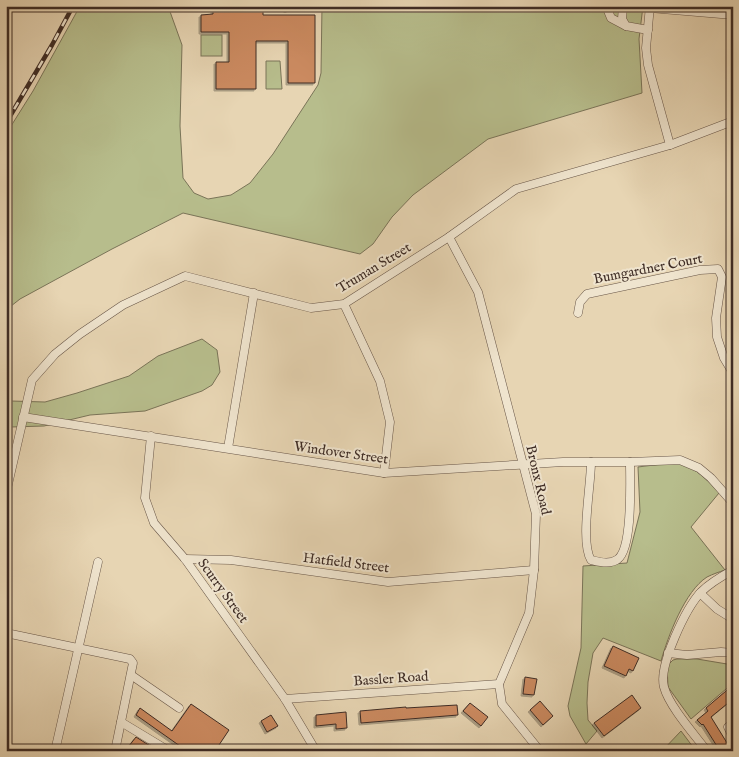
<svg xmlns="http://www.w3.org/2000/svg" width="739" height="757" font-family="'IM FELL English',serif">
	<defs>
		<filter id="shadow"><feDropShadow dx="-2" dy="2" stdDeviation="0" flood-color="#0004"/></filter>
	</defs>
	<rect width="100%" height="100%" fill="#e7d5b3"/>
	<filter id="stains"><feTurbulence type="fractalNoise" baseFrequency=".004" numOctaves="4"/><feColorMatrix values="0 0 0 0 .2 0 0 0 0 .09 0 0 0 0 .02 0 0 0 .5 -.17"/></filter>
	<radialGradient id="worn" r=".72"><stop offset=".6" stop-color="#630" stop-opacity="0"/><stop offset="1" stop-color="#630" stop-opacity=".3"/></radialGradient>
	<g fill="#b7bd8c" stroke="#7a7458">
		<polygon points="80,6 168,6 182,45 180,126 183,178 194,193 208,199 231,195 250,183 273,154 318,85 321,73 322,6 643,6 639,39 642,93 488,139 413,195 392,217 373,244 360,254 183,213 112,249 20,299 6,310 6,134 33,91"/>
		<rect x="201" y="35" width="21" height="21"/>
		<polygon points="266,61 280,61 282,89 266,89"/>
		<polygon points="202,339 217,350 220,372 212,385 202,391 145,411 90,415 44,426 11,427 6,426 6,395 11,401 45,402 77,393 129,376 158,356"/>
		<path d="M 662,464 C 668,464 676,462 681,464 C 697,468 709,482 719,493 L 691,527 L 725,570 C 719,572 713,574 707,577 C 685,591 668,636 661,661 L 603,638 L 593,653 L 588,682 L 587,703 L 588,720 L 597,731 L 586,744 L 570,716 L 568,706 L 581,648 L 583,566 L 627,563 L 640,512 L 638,467 Z"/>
		<polygon points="677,659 697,659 733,665 733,683 691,719 668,687 667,666 673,660"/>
		<polygon points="681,731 696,751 662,751"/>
	</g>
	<g fill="#cb8a60" stroke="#3e2c25" filter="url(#shadow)">
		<polygon points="213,6 263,6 263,15 315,15 315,83 288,83 288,41 256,41 256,89 216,89 216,62 229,62 229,32 201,32 201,15 213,14"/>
		<polygon points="613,646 639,658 633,671 629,669 626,676 604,666"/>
		<polygon points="525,677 537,679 534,695 523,694"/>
		<polygon points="733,685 733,699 711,717 732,751 720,751 703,724 702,725 697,720 708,711 706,708"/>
		<polygon points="632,695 641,708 604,736 594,723"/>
		<polygon points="540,701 553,716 543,725 530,710"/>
		<polygon points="470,703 488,717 481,726 463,711"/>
		<polygon points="191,704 229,730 215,751 187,751 136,715 140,708 172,731"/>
		<polygon points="457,705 458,715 361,723 360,711 406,707 406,708"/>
		<polygon points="346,712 347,728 336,729 336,724 316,726 316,715"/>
		<polygon points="271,715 278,726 267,732 261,721"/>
		<polygon points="136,737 155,749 157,751 125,751"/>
	</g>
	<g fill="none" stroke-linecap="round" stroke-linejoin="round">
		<defs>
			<g id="minor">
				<polyline points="279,6 285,8 291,6"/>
				<polyline points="606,6 611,18 626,26"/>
				<polyline points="623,6 622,19 626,26 648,30"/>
				<polyline points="650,6 646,48 648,65 670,145"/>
				<polyline points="650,8 733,15"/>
				<polyline points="449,237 478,292 536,514 534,570 529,613 499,684 502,704 540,751"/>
				<polyline points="344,304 380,381 390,422 384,473"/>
				<polyline points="578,313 580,302 587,294 700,270 718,269 722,277 716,318 717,337 724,358 733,373"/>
				<polyline points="23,417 384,473 563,462 630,462 680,460 699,468 711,478 733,503"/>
				<polyline points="151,436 145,498 154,523 185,559 285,699 316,751"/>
				<polyline points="228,448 254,293"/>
				<path d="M 591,462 C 591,486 580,542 591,560 C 600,562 610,565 618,559 C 633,547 630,482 630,462"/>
				<polyline points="6,493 32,380 55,354 80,334 123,305 185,276 311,308 344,304 449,237 516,189 670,145 733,121"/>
				<polyline points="185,559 231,560 388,582 534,570"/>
				<polyline points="700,593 717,609 733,619"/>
				<polyline points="6,633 130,659 133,663 115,751"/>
				<polyline points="668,653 687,655 721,652 733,653"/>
				<polyline points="131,675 179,708"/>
				<polyline points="285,699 499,684"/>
				<polyline points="121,722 169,751"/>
				<polyline points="733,723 728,727 733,737"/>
				<polyline points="55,751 98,562"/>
				<path d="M 707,751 C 694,734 669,706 664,687 C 658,666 686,608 701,592 C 710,583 722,576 733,570"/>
			</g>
		</defs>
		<use href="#minor" stroke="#685648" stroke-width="9"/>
		<use href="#minor" stroke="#efe4ce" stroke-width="8"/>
		<defs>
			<polyline id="rail" points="6,123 52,45 73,6"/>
		</defs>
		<use href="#rail" stroke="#3e2c25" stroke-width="4.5"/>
		<use href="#rail" stroke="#efe4ce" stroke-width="2.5" stroke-dasharray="8" stroke-linecap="butt"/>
	</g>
	<g text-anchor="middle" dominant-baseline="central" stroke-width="4" stroke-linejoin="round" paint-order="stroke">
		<g font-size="14" fill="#3e2c25" stroke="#efe4ce">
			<text transform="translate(374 268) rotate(-31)">Truman Street</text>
			<text transform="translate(648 269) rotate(-11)">Bumgardner Court</text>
			<text transform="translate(341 453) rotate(8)">Windover Street</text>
			<text transform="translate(538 480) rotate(77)">Bronx Road</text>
			<text transform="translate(346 563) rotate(7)">Hatfield Street</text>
			<text transform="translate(223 591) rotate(54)">Scurry Street</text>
			<text transform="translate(391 679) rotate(-4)">Bassler Road</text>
		</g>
	</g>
	<rect width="739" height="757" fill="none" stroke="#e7d5b3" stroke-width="25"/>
	<rect x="8" y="8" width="724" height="742" fill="none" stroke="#3e2c25" stroke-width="2.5"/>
	<rect x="12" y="12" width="714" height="732" fill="none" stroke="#3e2c25"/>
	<rect width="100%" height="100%" filter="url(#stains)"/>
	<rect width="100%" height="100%" fill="url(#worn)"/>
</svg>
